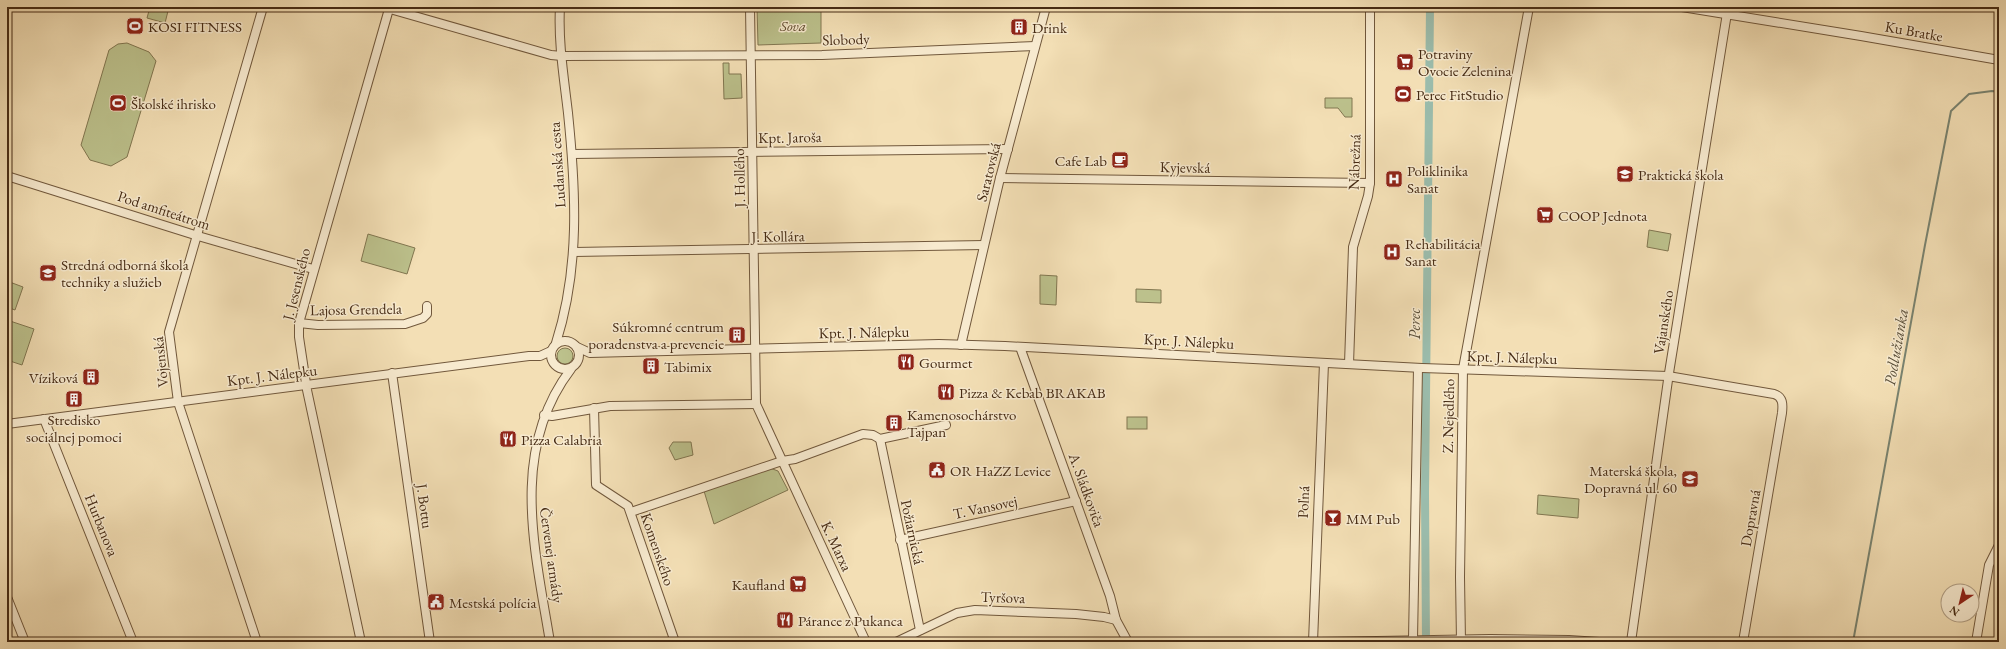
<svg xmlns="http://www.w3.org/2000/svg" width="2006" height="649" font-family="'EB Garamond',serif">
	<rect width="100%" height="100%" fill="#f3dfb5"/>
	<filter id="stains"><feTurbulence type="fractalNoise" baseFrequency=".005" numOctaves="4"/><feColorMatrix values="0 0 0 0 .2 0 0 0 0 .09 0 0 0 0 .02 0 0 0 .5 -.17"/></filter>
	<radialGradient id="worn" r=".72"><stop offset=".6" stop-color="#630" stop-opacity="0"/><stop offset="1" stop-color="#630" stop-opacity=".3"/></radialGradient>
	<g fill="#bcc18c" stroke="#817650">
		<polygon points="150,7 169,7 165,23 147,18"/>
		<polygon points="757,7 821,7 821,43 758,45"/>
		<polygon points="127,43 149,52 156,61 127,157 111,166 90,160 81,145 109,50 118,44"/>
		<polygon points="723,63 729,63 729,74 741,74 742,98 724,99"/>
		<polygon points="1325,98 1352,98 1352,117 1345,117 1338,108 1325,108"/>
		<polygon points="1649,230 1671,234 1668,251 1647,247"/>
		<polygon points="368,234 415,248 407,274 361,261"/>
		<polygon points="1040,275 1057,276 1056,305 1040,304"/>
		<polygon points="7,281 23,287 15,310 7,307"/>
		<polygon points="1136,289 1161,290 1161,303 1136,302"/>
		<polygon points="7,320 34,329 22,365 7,360"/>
		<circle cx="565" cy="356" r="8"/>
		<rect x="1127" y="417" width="20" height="12"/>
		<polygon points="673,442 691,442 693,455 675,460 669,448"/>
		<polygon points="770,468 778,471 788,490 714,524 704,491"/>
		<polygon points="1538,495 1579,499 1578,518 1537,514"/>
	</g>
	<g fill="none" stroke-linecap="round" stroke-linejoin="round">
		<polyline stroke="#798370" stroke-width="2" points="1853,642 1925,245 1951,111 1969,94 1992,91 1999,92"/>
		<polyline stroke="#9bbdad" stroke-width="8" points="1426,642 1425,493 1430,7"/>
		<defs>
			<g id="minor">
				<polyline points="383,7 551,55 562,56 822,55 1035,46"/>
				<polyline points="750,7 756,404 866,642"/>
				<polyline points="1682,7 1861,36 1999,60"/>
				<polyline points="572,154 1008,149"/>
				<polyline points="7,176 198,236 313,269"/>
				<polyline points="1000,178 1370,183"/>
				<polyline points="574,252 984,245"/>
				<polyline points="299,323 318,325 405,324 423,318 427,314 427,306"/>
				<circle cx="565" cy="355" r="14"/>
				<path d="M 556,343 C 580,268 576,191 568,113 C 564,78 558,42 560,7"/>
				<polyline points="961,345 1000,178 1046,7"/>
				<path d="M 577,347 L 590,353 L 939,344 L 1005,346 L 1422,368 L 1668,376 L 1774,394 C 1783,397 1783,404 1782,413 L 1743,642"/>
				<polyline points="1020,347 1110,596 1116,620 1128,642"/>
				<polyline points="1349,364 1353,247 1368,196 1370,183 1370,7"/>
				<polyline points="392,373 430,642"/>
				<polyline points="594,408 596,485 628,506 675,642"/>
				<polyline points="544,415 552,416 610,406 756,404"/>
				<polyline points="44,419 133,642"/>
				<polyline points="7,424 529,356 540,356 551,351"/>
				<polyline points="880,439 920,630"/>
				<polyline points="631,512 782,461 795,459 863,434 873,435 880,439 946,425"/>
				<polyline points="900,540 1076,501"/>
				<polyline points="7,597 25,642"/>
				<polyline points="1413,639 1418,368"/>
				<polyline points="257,642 178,402 169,332 263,7"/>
				<polyline points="361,642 307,390 299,337 299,323 389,9"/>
				<path d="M 550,642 C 535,550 509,450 571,369"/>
				<polyline points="896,642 957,613 975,610 1076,614 1104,617 1116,620"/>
				<polyline points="1313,642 1324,363"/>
				<polyline points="1320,642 1490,639 1569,640 1599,642"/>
				<polyline points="1461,642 1460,577 1463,369 1529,7"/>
				<polyline points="1631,642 1669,373 1728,7"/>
				<polyline points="1976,642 1989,565 1999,545"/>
			</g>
		</defs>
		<use href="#minor" stroke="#71583c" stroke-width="10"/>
		<use href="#minor" stroke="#f7eacf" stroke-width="8"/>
	</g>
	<defs>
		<symbol id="stadium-square" viewBox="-11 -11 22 22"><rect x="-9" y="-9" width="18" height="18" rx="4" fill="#8f2418" stroke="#f7eacf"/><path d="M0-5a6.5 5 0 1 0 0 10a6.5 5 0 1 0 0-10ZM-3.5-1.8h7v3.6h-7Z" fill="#fff"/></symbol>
		<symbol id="building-square" viewBox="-11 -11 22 22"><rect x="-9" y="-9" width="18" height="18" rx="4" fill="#8f2418" stroke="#f7eacf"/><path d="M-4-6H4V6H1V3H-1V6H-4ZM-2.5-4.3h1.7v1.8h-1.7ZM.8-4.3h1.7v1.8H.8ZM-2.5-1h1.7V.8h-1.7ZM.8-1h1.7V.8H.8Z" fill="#fff"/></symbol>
		<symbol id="supermarket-square" viewBox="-11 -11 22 22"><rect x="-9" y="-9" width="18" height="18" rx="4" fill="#8f2418" stroke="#f7eacf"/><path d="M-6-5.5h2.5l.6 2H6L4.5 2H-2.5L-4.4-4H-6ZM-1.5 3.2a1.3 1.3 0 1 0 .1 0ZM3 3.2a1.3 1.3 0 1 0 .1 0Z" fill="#fff"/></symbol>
		<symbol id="cafe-square" viewBox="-11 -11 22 22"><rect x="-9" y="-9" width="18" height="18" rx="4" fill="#8f2418" stroke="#f7eacf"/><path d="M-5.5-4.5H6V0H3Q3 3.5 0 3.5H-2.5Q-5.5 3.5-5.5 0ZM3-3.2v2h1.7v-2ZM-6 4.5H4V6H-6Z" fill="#fff"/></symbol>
		<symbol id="school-square" viewBox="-11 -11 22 22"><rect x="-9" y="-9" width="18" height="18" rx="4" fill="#8f2418" stroke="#f7eacf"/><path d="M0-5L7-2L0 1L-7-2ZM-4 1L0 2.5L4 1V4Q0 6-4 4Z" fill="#fff"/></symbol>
		<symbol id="hospital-square" viewBox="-11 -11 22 22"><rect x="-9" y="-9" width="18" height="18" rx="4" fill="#8f2418" stroke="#f7eacf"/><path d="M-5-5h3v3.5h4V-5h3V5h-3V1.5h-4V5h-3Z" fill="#fff"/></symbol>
		<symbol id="restaurant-square" viewBox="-11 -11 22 22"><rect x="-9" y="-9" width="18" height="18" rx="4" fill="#8f2418" stroke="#f7eacf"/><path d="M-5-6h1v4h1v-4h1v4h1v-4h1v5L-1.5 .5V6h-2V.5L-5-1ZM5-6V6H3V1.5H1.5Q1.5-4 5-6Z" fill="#fff"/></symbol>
		<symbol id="civic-square" viewBox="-11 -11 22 22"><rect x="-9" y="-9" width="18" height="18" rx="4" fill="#8f2418" stroke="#f7eacf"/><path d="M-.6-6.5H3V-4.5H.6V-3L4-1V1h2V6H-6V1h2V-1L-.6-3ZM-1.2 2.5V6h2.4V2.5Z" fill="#fff"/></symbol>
		<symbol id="bar-square" viewBox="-11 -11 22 22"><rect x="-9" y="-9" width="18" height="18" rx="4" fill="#8f2418" stroke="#f7eacf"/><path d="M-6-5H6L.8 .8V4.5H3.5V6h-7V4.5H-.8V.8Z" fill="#fff"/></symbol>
	</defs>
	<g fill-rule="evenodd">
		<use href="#stadium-square" x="125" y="16" width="20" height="20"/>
		<use href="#building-square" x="1009" y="17" width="20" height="20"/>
		<use href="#supermarket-square" x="1395" y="52" width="20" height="20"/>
		<use href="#stadium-square" x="1393" y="84" width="20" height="20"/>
		<use href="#stadium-square" x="108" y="93" width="20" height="20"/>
		<use href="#cafe-square" x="1110" y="150" width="20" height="20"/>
		<use href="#school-square" x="1615" y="164" width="20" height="20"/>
		<use href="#hospital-square" x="1384" y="169" width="20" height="20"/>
		<use href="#supermarket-square" x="1535" y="205" width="20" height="20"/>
		<use href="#hospital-square" x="1382" y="242" width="20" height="20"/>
		<use href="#school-square" x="38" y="263" width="20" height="20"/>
		<use href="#building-square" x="727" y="325" width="20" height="20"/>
		<use href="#restaurant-square" x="896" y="352" width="20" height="20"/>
		<use href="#building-square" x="641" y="356" width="20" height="20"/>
		<use href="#building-square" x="81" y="367" width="20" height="20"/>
		<use href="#restaurant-square" x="936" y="382" width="20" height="20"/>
		<use href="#building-square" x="64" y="389" width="20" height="20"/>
		<use href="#building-square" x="884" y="413" width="20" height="20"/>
		<use href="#restaurant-square" x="498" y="429" width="20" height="20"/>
		<use href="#civic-square" x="927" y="460" width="20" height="20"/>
		<use href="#school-square" x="1680" y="469" width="20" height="20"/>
		<use href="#bar-square" x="1323" y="508" width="20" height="20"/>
		<use href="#supermarket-square" x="788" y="574" width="20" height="20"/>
		<use href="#civic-square" x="426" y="592" width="20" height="20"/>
		<use href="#restaurant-square" x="775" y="610" width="20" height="20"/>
	</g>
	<g text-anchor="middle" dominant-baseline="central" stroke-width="3" stroke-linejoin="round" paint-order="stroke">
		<g font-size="15" font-style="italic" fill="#5e492c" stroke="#f7eacf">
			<text x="793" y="25">Sova</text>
		</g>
		<g font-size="15" fill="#462b14" stroke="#f7eacf" text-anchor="start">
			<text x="148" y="26">KOSI FITNESS</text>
			<text x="1032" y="27">Drink</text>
			<text x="1418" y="53">Potraviny<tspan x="1418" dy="17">Ovocie Zelenina</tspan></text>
			<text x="1416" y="94">Perec FitStudio</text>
			<text x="131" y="103">Školské ihrisko</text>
			<text x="1107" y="160" text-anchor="end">Cafe Lab</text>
			<text x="1407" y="170">Poliklinika<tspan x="1407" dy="17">Sanat</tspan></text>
			<text x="1638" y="174">Praktická škola</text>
			<text x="1558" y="215">COOP Jednota</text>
			<text x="1405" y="243">Rehabilitácia<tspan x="1405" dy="17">Sanat</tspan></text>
			<text x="61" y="264">Stredná odborná škola<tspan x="61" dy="17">techniky a služieb</tspan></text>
			<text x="724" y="326" text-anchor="end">Súkromné centrum<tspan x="724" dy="17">poradenstva a prevencie</tspan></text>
			<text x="919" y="362">Gourmet</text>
			<text x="664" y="366">Tabimix</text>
			<text x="78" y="377" text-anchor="end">Víziková</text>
			<text x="959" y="392">Pizza &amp; Kebab BRAKAB</text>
			<text x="907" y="414">Kamenosochárstvo<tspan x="907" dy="17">Tajpan</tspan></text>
			<text x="74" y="419" text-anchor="middle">Stredisko<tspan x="74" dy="17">sociálnej pomoci</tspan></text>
			<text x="521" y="439">Pizza Calabria</text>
			<text x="950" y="470">OR HaZZ Levice</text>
			<text x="1677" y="470" text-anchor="end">Materská škola,<tspan x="1677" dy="17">Dopravná ul. 60</tspan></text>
			<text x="1346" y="518">MM Pub</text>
			<text x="785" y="584" text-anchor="end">Kaufland</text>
			<text x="449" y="602">Mestská polícia</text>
			<text x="798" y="620">Párance z Pukanca</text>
		</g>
		<g font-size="15" fill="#462b14" stroke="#f7eacf">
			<text transform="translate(1914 31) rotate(10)">Ku Bratke</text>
			<text transform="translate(846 39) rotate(-2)">Slobody</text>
			<text transform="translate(790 137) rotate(-1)">Kpt. Jaroša</text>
			<text transform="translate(1354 162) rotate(-88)">Nábrežná</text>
			<text transform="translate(557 165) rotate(-94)">Ludanská cesta</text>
			<text transform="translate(1185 167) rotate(1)">Kyjevská</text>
			<text transform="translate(988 172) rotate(-76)">Saratovská</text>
			<text transform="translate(739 178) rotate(-91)">J. Hollého</text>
			<text transform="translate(164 210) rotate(18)">Pod amfiteátrom</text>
			<text transform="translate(778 236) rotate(-1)">J. Kollára</text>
			<text transform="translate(296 284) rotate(-76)">J. Jesenského</text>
			<text transform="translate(356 309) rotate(-1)">Lajosa Grendela</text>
			<text transform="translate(1663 322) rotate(-81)">Vajanského</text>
			<text transform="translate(864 332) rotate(-1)">Kpt. J. Nálepku</text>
			<text transform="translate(1189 341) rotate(3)">Kpt. J. Nálepku</text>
			<text transform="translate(1512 357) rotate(2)">Kpt. J. Nálepku</text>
			<text transform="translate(160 362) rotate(-96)">Vojenská</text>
			<text transform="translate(272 375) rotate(-7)">Kpt. J. Nálepku</text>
			<text transform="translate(1448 416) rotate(-89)">Z. Nejedlého</text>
			<text transform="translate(1087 490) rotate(70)">A. Sládkoviča</text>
			<text transform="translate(1303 502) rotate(-87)">Poľná</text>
			<text transform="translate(425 506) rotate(82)">J. Bottu</text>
			<text transform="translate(985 507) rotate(-12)">T. Vansovej</text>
			<text transform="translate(1750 518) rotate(-80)">Dopravná</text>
			<text transform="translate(102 525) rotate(68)">Hurbanova</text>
			<text transform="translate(913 532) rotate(78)">Požiarnická</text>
			<text transform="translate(837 546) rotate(65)">K. Marxa</text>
			<text transform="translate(658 549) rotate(71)">Komenského</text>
			<text transform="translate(552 555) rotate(82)">Červenej armády</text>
			<text transform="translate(1003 597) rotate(2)">Tyršova</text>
		</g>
		<g font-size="16" font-style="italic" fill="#5b503a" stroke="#f7eacf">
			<text transform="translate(1414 324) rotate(-90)">Perec</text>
			<text transform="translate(1896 347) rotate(-80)">Podlužianka</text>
		</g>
	</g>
	<rect width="2006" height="649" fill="none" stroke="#f3dfb5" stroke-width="24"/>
	<rect x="8" y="8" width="1990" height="633" fill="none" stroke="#462b14" stroke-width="2"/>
	<rect x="12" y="12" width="1982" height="625" fill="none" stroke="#462b14"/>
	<g transform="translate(1960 603) rotate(215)"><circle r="19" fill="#f7eacf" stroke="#b09e84"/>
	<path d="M0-3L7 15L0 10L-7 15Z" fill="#8f2418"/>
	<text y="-6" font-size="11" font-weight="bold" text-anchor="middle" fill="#462b14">N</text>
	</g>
	<rect width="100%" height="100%" filter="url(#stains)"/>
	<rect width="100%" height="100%" fill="url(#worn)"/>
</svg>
